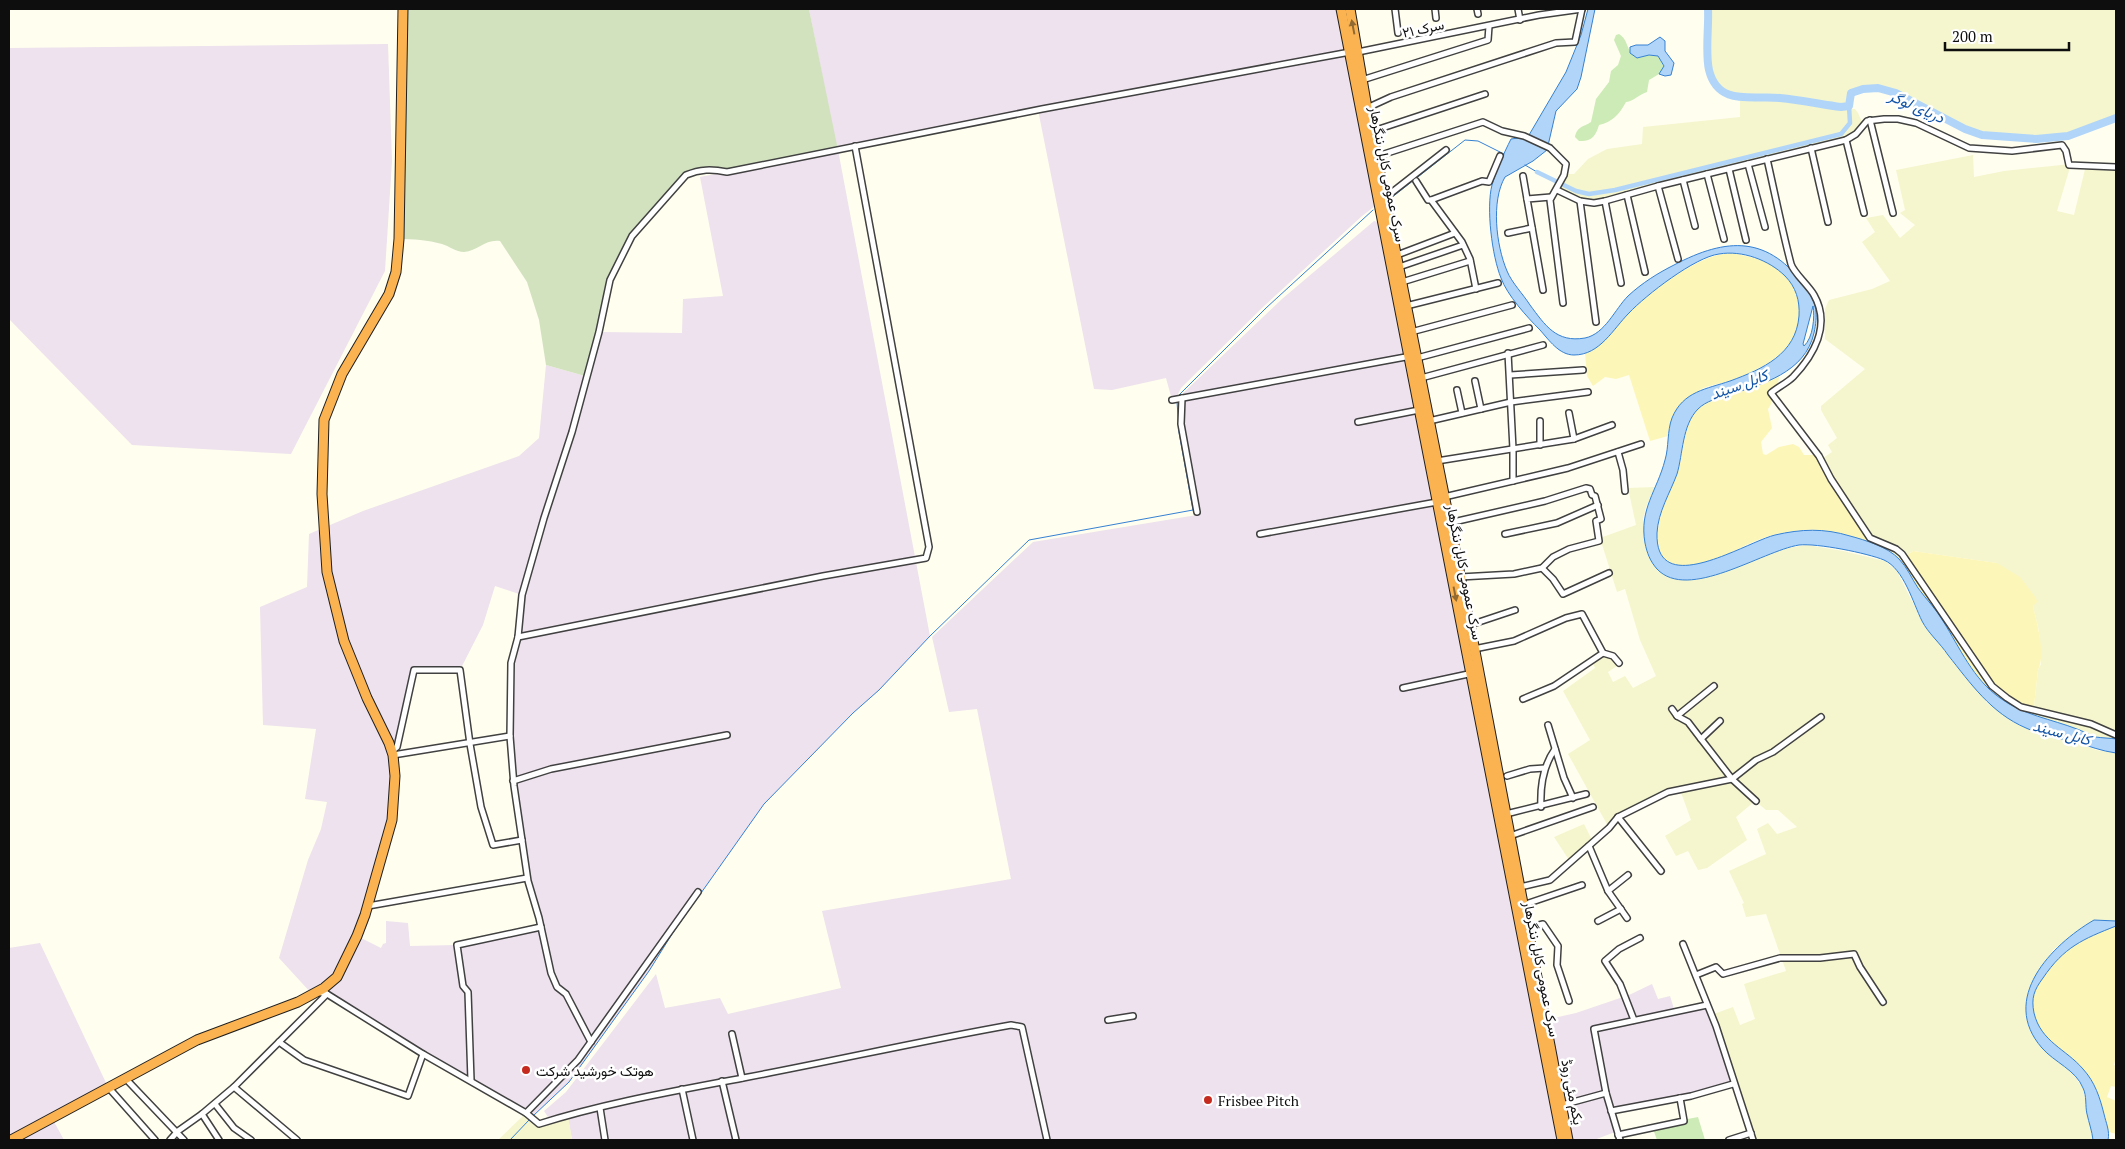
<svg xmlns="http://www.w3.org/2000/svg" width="2125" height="1149" font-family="'PT Serif',Vazirmatn,serif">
	<rect width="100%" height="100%" fill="#fffeef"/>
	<g fill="#ede2ed" fill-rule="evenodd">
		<path d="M 809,9 L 1341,9 L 1379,203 L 1362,216 L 1263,307 L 1181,388 L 1176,398 L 1172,400 L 1166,378 L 1112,390 L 1094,389 L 1038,110 L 838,150 L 930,636 L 879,690 L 853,713 L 764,804 L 672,934 L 649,971 L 569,1082 L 532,1117 L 327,994 L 312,994 L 279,958 L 308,860 L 321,829 L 327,802 L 305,799 L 316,729 L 263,725 L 260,607 L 307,587 L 309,534 L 363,511 L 519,456 L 539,438 L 546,365 L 585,376 L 599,332 L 682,333 L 683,299 L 723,296 L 700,177 L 837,150 ZM 495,586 L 522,595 L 518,637 L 511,663 L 510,736 L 528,881 L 541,927 L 457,945 L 410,946 L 408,923 L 386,921 L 386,943 L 383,944 L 381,948 L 357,936 L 392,820 L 392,751 L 397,746 L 414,670 L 460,670 L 483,625 Z"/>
		<polygon points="388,44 392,161 385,271 291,454 132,445 9,319 9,48"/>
		<polygon points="1374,221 1378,222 1448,571 1557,1140 572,1140 567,1112 548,1117 544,1111 566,1092 656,974 665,1008 720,998 728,1014 841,988 822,911 1011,879 977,709 949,712 932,637 1033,542 1197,515 1177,399 1282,299"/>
		<polygon points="40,943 108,1087 52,1118 64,1140 9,1140 9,948"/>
		<polygon points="1652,984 1658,999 1670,996 1675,1012 1707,1005 1733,1084 1611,1109 1615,1132 1594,1140 1568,1140 1545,1020 1576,1013 1629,995"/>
	</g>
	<g fill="#f5f6ce">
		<polygon points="1708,9 2116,9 2116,118 2068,136 2036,139 1982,135 1965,129 1896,93 1878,88 1863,89 1851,93 1849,106 1850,109 1855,109 1858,113 1863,124 1860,129 1846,140 1605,201 1580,201 1557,190 1561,174 1574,174 1588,159 1607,149 1642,144 1643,127 1740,117 1740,98 1729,95 1719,88 1710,71"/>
		<polygon points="1973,155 1974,177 2004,171 2071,164 2057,211 2074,215 2086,165 2116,167 2116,739 2093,736 2074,728 2033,715 2038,670 2041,664 2039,631 2033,606 1997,563 1913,551 1900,560 1869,542 1872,535 1823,458 1832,452 1828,445 1837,438 1821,410 1821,406 1865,369 1825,339 1825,309 1829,300 1872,289 1890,281 1862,242 1875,232 1866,218 1883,215 1900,238 1915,225 1900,213 1905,210 1896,170"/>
		<polygon points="1655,487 1646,507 1643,519 1658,571 1666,576 1678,580 1697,580 1787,548 1807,545 1843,551 1885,561 1897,571 1924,625 1988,704 2048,735 2079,743 2096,750 2116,753 2116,921 2105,922 2099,920 2092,921 2053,950 2038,974 2038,1043 2073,1074 2083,1088 2093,1140 1753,1140 1711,1015 1733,1007 1740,1025 1755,1019 1744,984 1786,971 1766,914 1746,917 1742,904 1744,903 1729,871 1766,854 1757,829 1768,823 1777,834 1797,827 1778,810 1766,810 1755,801 1736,817 1747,840 1707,868 1698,870 1688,851 1676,856 1665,836 1691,820 1679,787 1617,817 1608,826 1568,754 1590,740 1563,691 1595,668 1591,659 1604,649 1614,653 1620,664 1608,672 1613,682 1625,676 1633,688 1656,676 1640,640 1625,589 1617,592 1600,538 1636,525 1628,488"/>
		<polygon points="1584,824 1592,840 1569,860 1554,837"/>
		<polygon points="526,1113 539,1123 568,1115 572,1140 498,1140"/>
	</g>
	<g fill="#ccebb6">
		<path d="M 1619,34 C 1629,40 1625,50 1637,58 L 1649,55 L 1658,56 L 1664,67 L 1659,74 L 1649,80 L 1647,92 C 1638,95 1634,101 1626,102 C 1619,115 1612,122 1599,125 C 1596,136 1591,142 1579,141 L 1575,137 C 1577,126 1584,127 1591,122 L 1596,99 L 1609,82 L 1611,71 L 1618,65 L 1621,56 L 1614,40 L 1616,35 Z"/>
		<polygon points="1698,1117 1705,1140 1657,1140 1652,1126"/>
	</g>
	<g fill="#fdf6b9">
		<path d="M 1731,253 C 1754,257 1784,264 1794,289 C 1816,339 1771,367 1729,381 C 1721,384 1707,385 1700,390 C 1696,393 1671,425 1669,429 C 1668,431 1669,434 1668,436 L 1650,441 L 1629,375 L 1616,379 L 1605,377 L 1593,386 L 1587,376 L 1585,353 C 1602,345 1614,328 1627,315 C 1650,292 1697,254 1731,253 Z"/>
		<path d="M 1779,376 C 1779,383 1777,383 1774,388 C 1771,395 1774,402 1768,409 L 1772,428 L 1761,442 L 1763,454 L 1766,455 L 1779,447 L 1793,444 L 1799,447 L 1804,455 L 1814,455 L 1823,458 L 1872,535 L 1869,542 C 1844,534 1821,527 1795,531 C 1783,532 1770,535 1758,540 C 1736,548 1689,579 1666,561 C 1660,555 1657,541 1658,532 C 1660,508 1673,487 1680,464 C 1683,451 1684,437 1689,424 C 1691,417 1696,410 1702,406 C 1718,394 1758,386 1779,376 Z"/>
		<path d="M 1913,551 L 1997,563 L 2020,577 L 2036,598 L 2037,602 L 2033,606 C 2037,623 2046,654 2038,670 L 2033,715 L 2017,709 L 2000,699 L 1979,678 L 1959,651 L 1940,615 L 1925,598 L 1900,560 Z"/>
		<path d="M 2116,926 L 2116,1058 L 2114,1065 L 2116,1066 L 2116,1087 L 2111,1086 L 2107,1097 L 2116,1101 L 2116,1134 L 2109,1132 C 2104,1115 2101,1096 2092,1081 C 2080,1062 2059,1054 2045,1036 C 2037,1026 2031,1011 2033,997 C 2035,980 2060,954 2074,944 C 2087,936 2102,932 2116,926 Z"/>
	</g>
	<path fill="#d2e2bf" d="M 403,9 L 809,9 L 838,150 L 727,172 L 711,169 L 686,175 L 632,236 L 610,280 L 604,309 L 585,376 L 546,365 L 539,320 L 527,282 L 500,241 C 485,239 478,251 464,252 C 456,252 449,246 442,244 C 428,240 413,239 399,239 Z"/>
	<g fill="#b1d5f9" stroke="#3581d3" fill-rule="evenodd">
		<path d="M 1588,9 L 1595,9 L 1581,77 L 1577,89 L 1556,111 L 1547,150 L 1533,161 L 1505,177 C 1491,201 1496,245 1507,271 C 1512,283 1523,294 1530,305 C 1545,325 1556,343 1585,338 C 1605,334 1615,309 1628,296 C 1642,283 1658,273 1674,265 C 1727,237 1769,235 1806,288 C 1817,303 1818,315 1814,333 C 1805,373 1762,384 1729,395 C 1718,398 1706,401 1698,409 C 1682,425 1683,454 1677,474 C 1670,493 1658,512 1657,533 C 1655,601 1746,542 1775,535 C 1801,529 1824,528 1850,536 C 1865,540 1888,547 1899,559 C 1907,567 1912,579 1918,588 C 1926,599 1936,609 1943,621 C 1960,648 1973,679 2000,698 C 2023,715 2051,719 2077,729 C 2083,731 2089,735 2096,737 C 2102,738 2110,738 2116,739 L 2116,753 C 2101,751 2089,746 2075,742 C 2058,738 2041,735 2026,728 C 1991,713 1971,684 1948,655 C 1940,643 1928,633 1922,621 C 1913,603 1904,569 1884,560 C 1867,553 1817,543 1799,545 C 1762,551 1688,602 1657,569 C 1650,561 1647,553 1645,543 C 1639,509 1657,491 1665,460 C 1669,447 1667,431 1672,418 C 1683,391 1707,389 1730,381 C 1763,369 1796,354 1799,316 C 1800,301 1796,287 1785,276 C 1769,260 1742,250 1719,254 C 1695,257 1646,295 1629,313 C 1613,329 1600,355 1574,355 C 1559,355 1549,340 1540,330 C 1527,317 1507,295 1501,278 C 1492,256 1486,208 1492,185 C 1496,170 1504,153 1511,139 L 1526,137 L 1529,135 L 1566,72 L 1581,35 ZM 1813,306 C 1815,317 1813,338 1804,346 L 1803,344 Z"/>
		<polygon points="1660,37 1665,41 1665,51 1674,63 1671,75 1665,76 1659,74 1664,66 1658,56 1649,55 1637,58 1630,53 1630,47 1636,45 1648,45"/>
		<path d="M 2094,920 L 2116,921 L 2116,926 C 2083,939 2064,947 2043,978 C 2034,990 2031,998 2034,1013 C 2041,1042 2066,1049 2083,1069 C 2095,1082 2100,1098 2104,1114 C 2106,1123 2110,1131 2108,1140 L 2093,1140 C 2092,1131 2089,1123 2087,1114 C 2085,1106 2087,1096 2083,1088 C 2076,1070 2054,1062 2042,1048 C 1999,999 2051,945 2094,920 Z"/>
	</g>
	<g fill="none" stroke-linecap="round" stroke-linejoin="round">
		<g stroke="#3581d3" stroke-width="1">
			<polyline points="1525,165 1537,172"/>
			<polyline points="1391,198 1465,140 1478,141 1504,154"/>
			<polyline points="1177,397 1266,308 1373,210"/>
			<polyline points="533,1116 569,1082 649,971 672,934 764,804 853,713 879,690 930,636 1029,540 1193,510 1179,432 1177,401"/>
			<polyline points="510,1140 530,1119"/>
		</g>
		<polyline stroke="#b1d5f9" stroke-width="4.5" points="1537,172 1576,191 1589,194 1615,190 1841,134 1850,123 1849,106"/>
		<path stroke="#b1d5f9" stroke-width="8" d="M 1708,9 C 1709,27 1705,52 1709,70 C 1718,107 1753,95 1780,98 C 1800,100 1820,104 1841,107 L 1849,106 L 1851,93 L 1863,89 L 1878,88 L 1896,93 L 1965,129 L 1982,135 L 2036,139 L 2068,136 L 2116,118"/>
		<defs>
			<g id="street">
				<polyline points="1395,9 1398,33"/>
				<polyline points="1435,9 1436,18"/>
				<polyline points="1477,9 1478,14"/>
				<polyline points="1518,9 1520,20"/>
				<polyline points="1358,52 1539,15 1582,9"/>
				<polyline points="1362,80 1488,40 1489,26"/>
				<polyline points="1367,108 1391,97 1556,43 1575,42 1582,9"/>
				<polyline points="1870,120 1893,213"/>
				<polyline points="1373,131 1485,94"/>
				<polyline points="1846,140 1864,213"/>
				<polyline points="1811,148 1828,222"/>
				<polyline points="1378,156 1483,122 1502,131 1524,136 1550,148 1566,164 1564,175 1550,200 1563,303"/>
				<path d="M 1767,159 C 1775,194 1782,230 1791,264 C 1793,272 1809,286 1814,295 C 1831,325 1814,355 1793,377 C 1787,383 1778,387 1771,393 L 1819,456 L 1831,479 L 1870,538 L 1896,549 L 1902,554 L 1992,686 L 2007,698 L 2021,707 L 2091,724 L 2116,735"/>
				<polyline points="1748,164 1765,227"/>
				<polyline points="1729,169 1746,240"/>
				<polyline points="1707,174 1724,239"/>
				<polyline points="1523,176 1527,199"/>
				<polyline points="1683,180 1695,226"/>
				<polyline points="1416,181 1428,200 1431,200 1462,242 1470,259 1476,289"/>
				<polyline points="1658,186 1678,259"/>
				<polyline points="1557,190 1580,201 1594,203 1605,201 1658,186 1846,140 1856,134 1867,121 1884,119 1898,119 1916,123 1969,148 2012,151 2062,145 2066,151 2069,165 2116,167"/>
				<polyline points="1627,195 1645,272"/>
				<polyline points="1386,197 1446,150"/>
				<polyline points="1431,200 1482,181 1489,182 1500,156"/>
				<polyline points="1580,201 1596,322"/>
				<polyline points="1605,201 1621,283"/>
				<polyline points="1508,233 1532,228"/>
				<polyline points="1397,255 1455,233"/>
				<polyline points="1399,267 1463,245"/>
				<polyline points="1402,282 1470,261"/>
				<polyline points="1543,290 1527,199 1551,197"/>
				<polyline points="1406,306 1498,283"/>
				<polyline points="1411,332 1512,305"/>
				<polyline points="1508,353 1513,449 1513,481"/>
				<polyline points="1417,358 1529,328"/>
				<polyline points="1510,375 1583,370"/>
				<polyline points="1421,378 1543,345"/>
				<polyline points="1475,381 1481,409"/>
				<polyline points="1457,390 1462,413"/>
				<polyline points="1182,398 1181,424 1197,512"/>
				<polyline points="1172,400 1411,356"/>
				<polyline points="1569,413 1574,439"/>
				<polyline points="1429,421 1511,402 1588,392"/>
				<polyline points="1540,421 1540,445"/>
				<polyline points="1358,422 1419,410"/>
				<polyline points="1618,452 1623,470 1625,491"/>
				<polyline points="1437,461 1574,439 1612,425"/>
				<polyline points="1444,497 1568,468 1641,444"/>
				<polyline points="1449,523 1545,501 1586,488 1590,489 1592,495 1595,496 1601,519 1596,521 1599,541 1569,549 1553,557 1542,568 1514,574 1460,577"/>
				<polyline points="1260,534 1437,502"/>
				<polyline points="1505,534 1557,523 1598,505"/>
				<polyline points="1542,568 1553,579 1563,594 1609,573"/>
				<polyline points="1470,625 1515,610"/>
				<polyline points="518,637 823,576 926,558 929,547 855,146"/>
				<polyline points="1474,649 1514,641 1566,618 1582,614 1603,653 1613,656 1619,663"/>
				<polyline points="1403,688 1473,673"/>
				<polyline points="1523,699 1554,686 1603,653"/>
				<polyline points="1672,709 1677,716 1688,722 1701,739"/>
				<polyline points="1677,716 1714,686"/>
				<polyline points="1720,721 1701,739 1732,779 1756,801"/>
				<polyline points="1548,725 1564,778 1573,798"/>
				<polyline points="392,751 397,747 414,670 460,670 470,744 481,807 493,845 522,840"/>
				<polyline points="393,755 510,736"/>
				<polyline points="1507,776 1530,769 1545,768"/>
				<polyline points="513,781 551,769 727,735"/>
				<path d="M 1541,807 C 1540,786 1543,766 1555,749"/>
				<polyline points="1506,814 1586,794"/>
				<polyline points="1618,817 1661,871"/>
				<polyline points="1510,836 1593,807"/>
				<polyline points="1589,846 1608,891 1627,918"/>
				<polyline points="1520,887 1550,880 1609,828 1618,817 1668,792 1732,779 1756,760 1773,752 1821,717"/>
				<polyline points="1608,891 1628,875"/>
				<polyline points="1523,905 1582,885"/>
				<polyline points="368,906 527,878"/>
				<polyline points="1598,921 1621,909"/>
				<polyline points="1527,928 1543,924 1558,946 1557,965 1569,1001"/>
				<polyline points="1683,944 1716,1026 1753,1140"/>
				<polyline points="1696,975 1716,967 1723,974 1780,958 1820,958 1854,954 1860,967 1883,1002"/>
				<path d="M 317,992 L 327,994 L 423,1054 L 526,1113 L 539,1124 C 605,1103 675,1091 743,1078 C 833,1061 921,1041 1011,1025 L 1022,1027 L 1047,1140"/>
				<polyline points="1108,1020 1133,1016"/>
				<polyline points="1634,1020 1620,984 1605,961 1619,949 1640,938"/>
				<polyline points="732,1034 742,1078"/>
				<polyline points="279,1042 304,1060 408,1096 423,1054"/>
				<path d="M 591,1042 L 566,994 L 557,987 L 551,973 L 539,918 L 528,881 L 514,786 L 510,736 L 511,663 L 518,637 L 522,595 L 544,518 L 572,432 L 599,332 L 610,280 L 632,236 L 686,175 C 700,169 712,169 727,172 L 1042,109 L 1350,52"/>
				<polyline points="125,1078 184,1140"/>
				<polyline points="471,1080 468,992 463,986 457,945 541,927"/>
				<polyline points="722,1081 736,1140"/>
				<polyline points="108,1087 155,1140"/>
				<polyline points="234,1087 297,1140"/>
				<polyline points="682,1089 693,1140"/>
				<polyline points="215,1104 234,1128 251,1140"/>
				<polyline points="1562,1105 1606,1093"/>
				<polyline points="600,1108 605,1140"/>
				<polyline points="1611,1111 1691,1096 1733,1084"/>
				<polyline points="526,1113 578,1060 698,892"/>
				<polyline points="202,1114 219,1140"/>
				<polyline points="1618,1135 1684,1121 1680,1098"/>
				<polyline points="170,1140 178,1131 202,1114 234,1087 327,994"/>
				<polyline points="1620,1140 1606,1093 1594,1029 1707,1005"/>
				<polyline points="1729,1140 1751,1133"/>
			</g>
			<g id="highway">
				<polyline points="1341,9 1562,1140"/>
				<polyline points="1350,9 1367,108 1470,625 1568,1140"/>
				<polyline points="11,1140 197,1040 298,1002 324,988 337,977 357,936 365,915 392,820 395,776 393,755 389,743 367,698 344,641 327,572 322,494 324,420 342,374 389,294 396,272 399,239 403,9"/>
			</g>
		</defs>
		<use href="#street" stroke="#414141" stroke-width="8"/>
		<use href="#highway" stroke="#1f1f1f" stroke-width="11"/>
		<use href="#street" stroke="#fff" stroke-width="5"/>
		<use href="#highway" stroke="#fbb351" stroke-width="9"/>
	</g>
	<defs><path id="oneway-solid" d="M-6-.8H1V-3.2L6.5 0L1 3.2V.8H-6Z" transform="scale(1.25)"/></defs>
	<g fill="#906933">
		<use href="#oneway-solid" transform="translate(1353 27) rotate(-101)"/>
		<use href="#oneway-solid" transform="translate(1455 594) rotate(79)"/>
	</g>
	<g fill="#c52b1f" stroke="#fff" stroke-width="2">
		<circle cx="526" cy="1070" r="5"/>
		<circle cx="1208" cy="1100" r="5"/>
	</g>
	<g text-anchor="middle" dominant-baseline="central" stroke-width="5" stroke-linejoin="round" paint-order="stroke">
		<g font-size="14" fill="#0e0e0e" stroke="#fff">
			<text transform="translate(1423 28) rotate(-12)">سرک ۲۱</text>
			<text transform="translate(1388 174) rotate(79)">سرک عمومی کابل ننگرهار</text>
			<text transform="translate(1465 572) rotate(79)">سرک عمومی کابل ننگرهار</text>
			<text transform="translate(1542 969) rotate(79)">سرک عمومی کابل ننگرهار</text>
			<text transform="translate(1573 1092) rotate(79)">یکم مئی روڈ</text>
		</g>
		<g font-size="14" fill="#0e0e0e" stroke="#fff" text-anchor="start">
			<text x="536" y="1070">هوتک خورشید شرکت</text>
			<text x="1218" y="1100">Frisbee Pitch</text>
		</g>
		<g font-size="15" font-style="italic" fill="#1153a6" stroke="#fff">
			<text transform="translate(1917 106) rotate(24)">دریای لوگر</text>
			<text transform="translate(1739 384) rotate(-20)">کابل سيند</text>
			<text transform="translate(2062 732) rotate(15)">کابل سيند</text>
		</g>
	</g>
	<rect width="2125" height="1149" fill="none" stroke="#0e0e0e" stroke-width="20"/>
	<path d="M1945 42v8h124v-8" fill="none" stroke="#0e0e0e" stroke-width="2.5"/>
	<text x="1952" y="42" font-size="15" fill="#0e0e0e" stroke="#ffffff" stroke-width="4" paint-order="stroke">200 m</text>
</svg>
